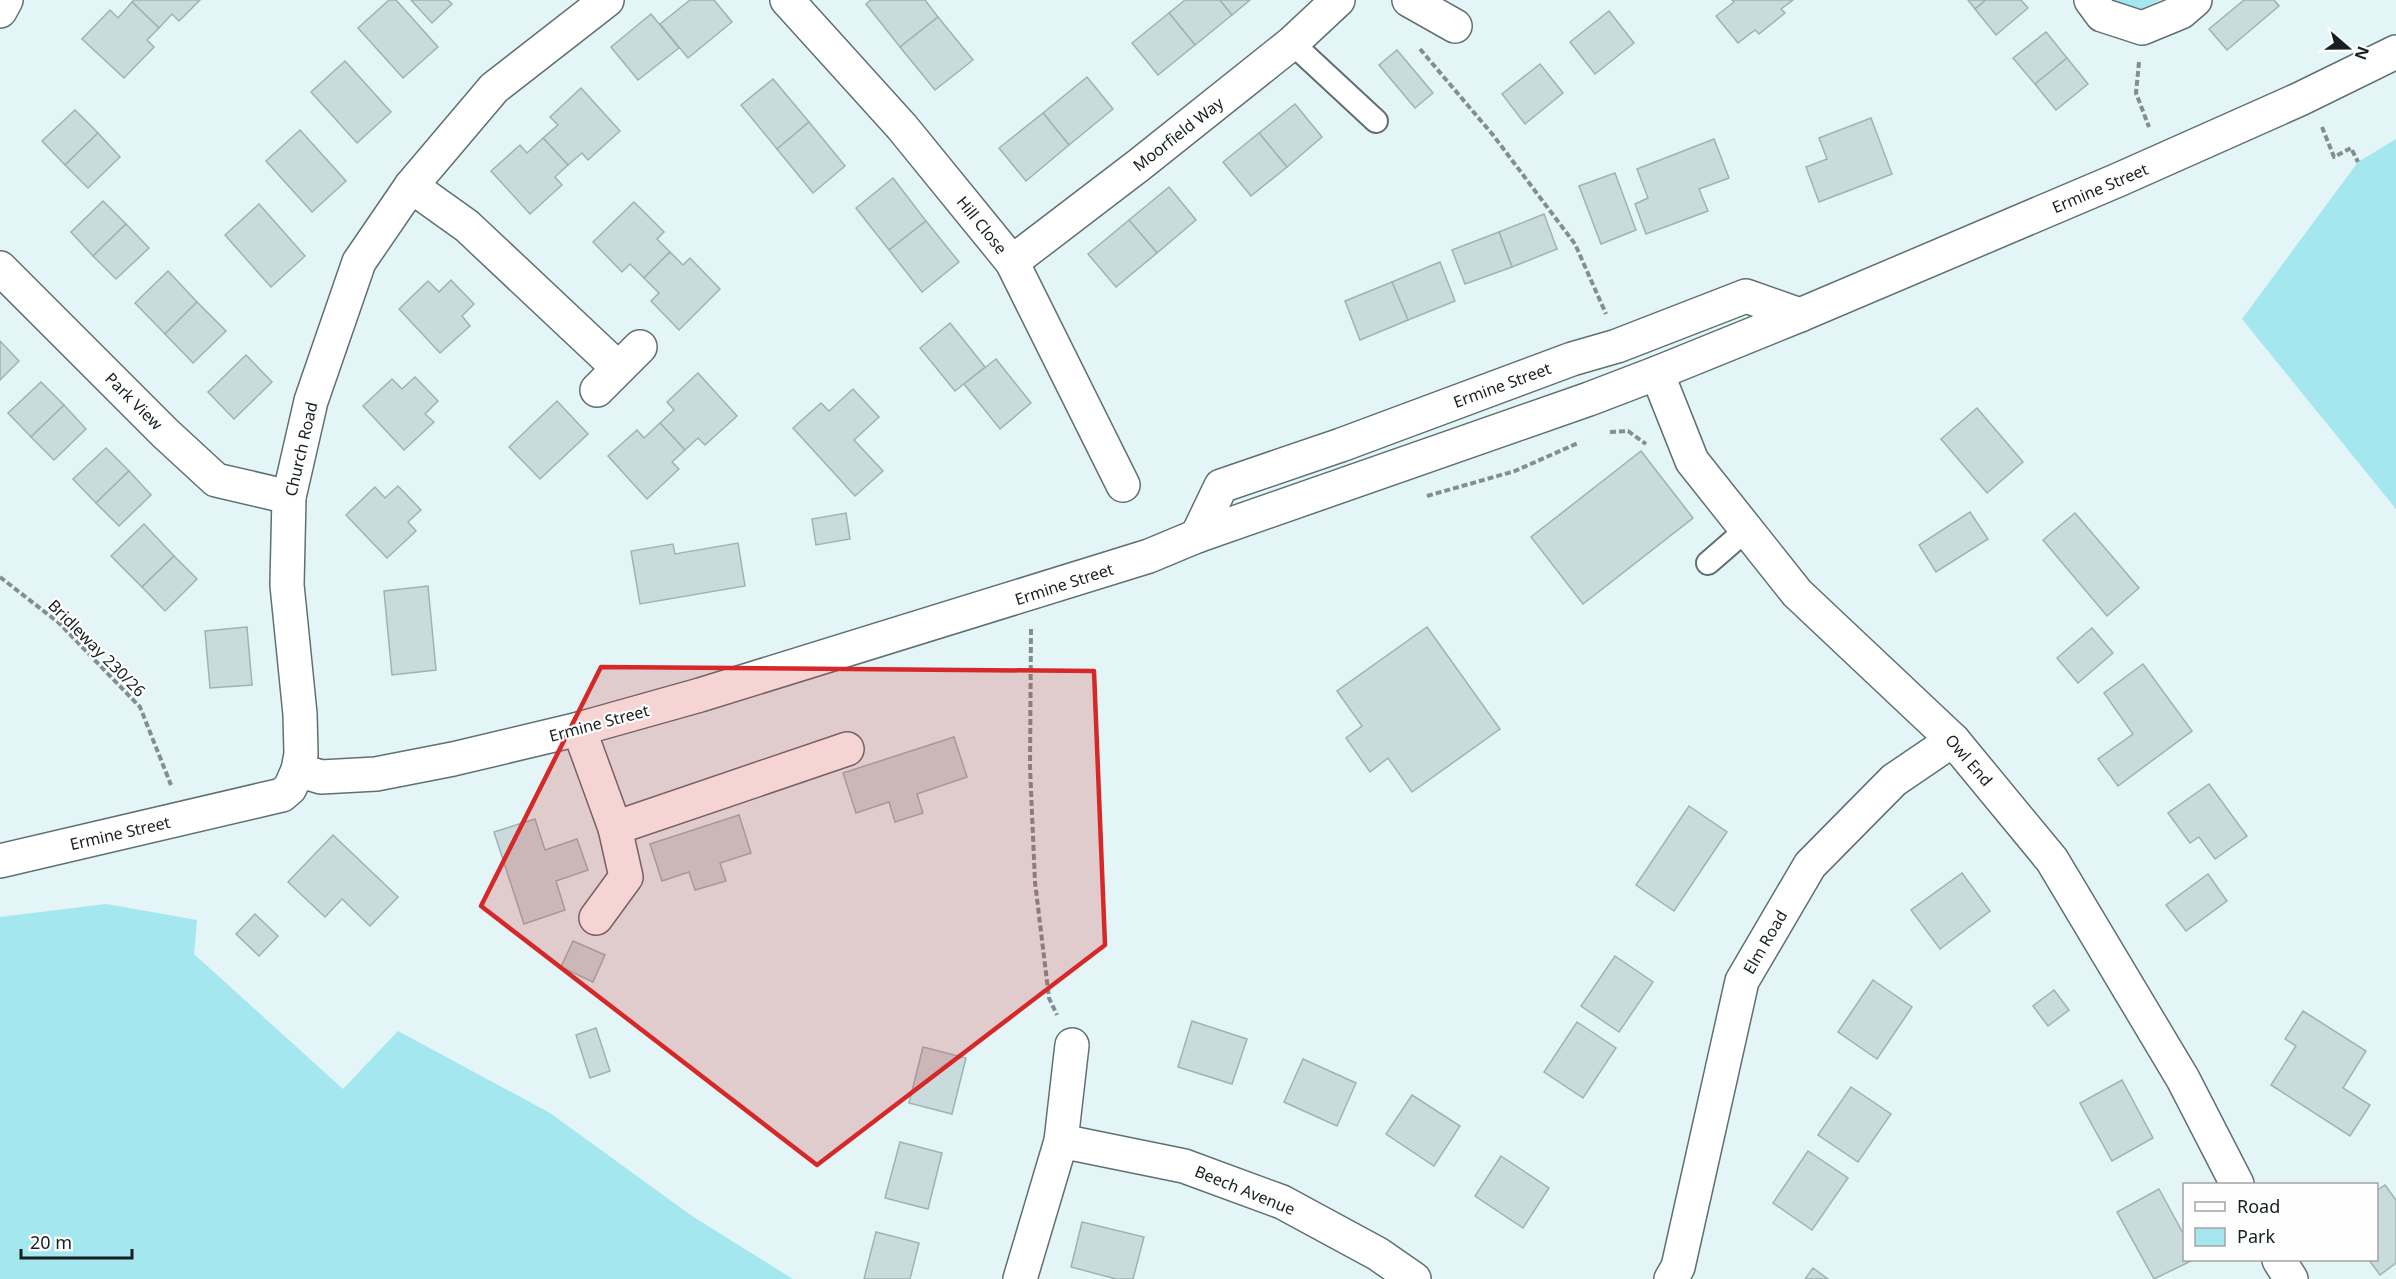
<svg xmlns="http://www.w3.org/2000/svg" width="2396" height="1279" font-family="'Noto Sans',sans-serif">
	<rect width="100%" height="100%" fill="#e3f5f7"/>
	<g fill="#a5e7ee">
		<polygon points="2110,0 2160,0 2136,11"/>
		<polygon points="2396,139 2396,509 2242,319 2358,162"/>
		<polygon points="106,904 197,920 194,954 343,1089 398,1031 550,1113 692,1216 793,1279 0,1279 0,917"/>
	</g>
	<g fill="#c9dbdd" stroke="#a0b2b4" stroke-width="1.5">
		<polygon points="134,0 200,0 179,21 172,14 159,28 132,2"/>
		<polygon points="389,0 396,0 438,47 403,78 358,28"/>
		<polygon points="411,0 448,0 452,4 432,23"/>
		<polygon points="690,0 714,0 732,22 688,58 660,24"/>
		<polygon points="871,0 925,0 938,17 900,47 866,4"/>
		<polygon points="1185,0 1220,0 1232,15 1195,45 1169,13"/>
		<polygon points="1220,0 1250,0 1232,15"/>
		<polygon points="1732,0 1793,0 1781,9 1785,13 1759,34 1755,30 1738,43 1716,16 1734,2"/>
		<polygon points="1968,0 1986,0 1975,9"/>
		<polygon points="1986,0 2021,0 2028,8 1996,35 1975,9"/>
		<polygon points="2244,0 2274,0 2279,6 2227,50 2209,29"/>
		<polygon points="132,2 159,28 147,40 154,47 124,78 82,39 110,10 118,18"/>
		<polygon points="1609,11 1634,43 1595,74 1570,42"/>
		<polygon points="1169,13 1195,45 1158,75 1132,43"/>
		<polygon points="651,14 679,48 638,80 611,47"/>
		<polygon points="938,17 973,60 935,90 900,47"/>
		<polygon points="2046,32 2067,58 2035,84 2013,58"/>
		<polygon points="1397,50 1433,93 1415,108 1379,65"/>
		<polygon points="2067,58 2088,84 2056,110 2035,84"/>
		<polygon points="345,61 391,112 357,143 311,92"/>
		<polygon points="1540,64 1563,93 1525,124 1502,94"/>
		<polygon points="1087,77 1113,109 1069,145 1043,113"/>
		<polygon points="773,79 809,122 777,149 741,105"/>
		<polygon points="581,88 620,131 588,160 582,153 568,165 543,138 558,125 550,117"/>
		<polygon points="1295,104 1322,137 1287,167 1259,133"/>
		<polygon points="75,110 98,133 65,165 42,141"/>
		<polygon points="1043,113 1069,145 1026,181 999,148"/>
		<polygon points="1871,118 1892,174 1819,202 1806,167 1827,159 1819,138"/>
		<polygon points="809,122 845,166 813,193 777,149"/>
		<polygon points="300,130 346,181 312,212 266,161"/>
		<polygon points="98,133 120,157 88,188 65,165"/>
		<polygon points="1259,133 1287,167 1251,196 1223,162"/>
		<polygon points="543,138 568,165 555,177 562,185 530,214 491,171 520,145 527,153"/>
		<polygon points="1714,139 1729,178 1699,189 1708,211 1646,234 1635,204 1648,198 1637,169"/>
		<polygon points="1615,173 1636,230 1601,244 1579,186"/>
		<polygon points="893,178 926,221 889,250 856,208"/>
		<polygon points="1169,187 1196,220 1157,253 1129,220"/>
		<polygon points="103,201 126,224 93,256 71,232"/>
		<polygon points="634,202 664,232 657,239 670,252 644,278 630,264 622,272 593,242"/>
		<polygon points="259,204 305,256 271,287 225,235"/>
		<polygon points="1544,214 1557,249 1512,267 1499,232"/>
		<polygon points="1129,220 1157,253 1116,287 1088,254"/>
		<polygon points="926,221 959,262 922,292 889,250"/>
		<polygon points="126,224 149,248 116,279 93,256"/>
		<polygon points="1499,232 1512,267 1465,284 1452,250"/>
		<polygon points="670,252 683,265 690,258 720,289 679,330 651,301 659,293 644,278"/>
		<polygon points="1440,262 1455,301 1408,320 1392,282"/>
		<polygon points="168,271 197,302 165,334 135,303"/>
		<polygon points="451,280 474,304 462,316 470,326 440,353 399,309 428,281 439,292"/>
		<polygon points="1392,282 1408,320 1360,340 1345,301"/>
		<polygon points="197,302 226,331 193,363 165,334"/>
		<polygon points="950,323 985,367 955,391 920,348"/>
		<polygon points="0,341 19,361 0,380"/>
		<polygon points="246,355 272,382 234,419 208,392"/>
		<polygon points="996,359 1031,403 1000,429 964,384"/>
		<polygon points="698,373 737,416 705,445 698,438 685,450 660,423 674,410 667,402"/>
		<polygon points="415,377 438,401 425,414 434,422 404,450 363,406 392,379 402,389"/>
		<polygon points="41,382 64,405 31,437 8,413"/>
		<polygon points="853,389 879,417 854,440 883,471 855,496 793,428 821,403 829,411"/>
		<polygon points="557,401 588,434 540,479 509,447"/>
		<polygon points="64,405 86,429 54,460 31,437"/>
		<polygon points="1977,408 2023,462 1987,493 1941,439"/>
		<polygon points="660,423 685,450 672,462 679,469 647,499 608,456 637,430 644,438"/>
		<polygon points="106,448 129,471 96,503 73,479"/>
		<polygon points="1641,451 1693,518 1583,604 1531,537"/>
		<polygon points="129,471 151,495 119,526 96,503"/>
		<polygon points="398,486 421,510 408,522 416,531 387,558 346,515 375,487 385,498"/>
		<polygon points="1970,512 1988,539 1936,572 1919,545"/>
		<polygon points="846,513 850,539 816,545 812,519"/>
		<polygon points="2075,513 2139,588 2107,616 2043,540"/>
		<polygon points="144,524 174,556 142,587 111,556"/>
		<polygon points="738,543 745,586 640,604 631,551 673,544 675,554"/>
		<polygon points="174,556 197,579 165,611 142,587"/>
		<polygon points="428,586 436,670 392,675 384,591"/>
		<polygon points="247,627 252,685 210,688 205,631"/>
		<polygon points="1427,627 1500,729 1412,792 1388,758 1370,772 1346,738 1362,726 1337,691"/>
		<polygon points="2092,628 2113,653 2078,683 2057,658"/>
		<polygon points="2143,664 2192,731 2118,786 2098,759 2133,734 2104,693"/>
		<polygon points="954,737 967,777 917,794 923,813 895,822 889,802 856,813 843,773"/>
		<polygon points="2209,784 2247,836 2215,859 2199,837 2190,843 2168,813"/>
		<polygon points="1689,806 1727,832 1674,911 1636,885"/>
		<polygon points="739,815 751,853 720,863 726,881 695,890 689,872 662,881 650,844"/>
		<polygon points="535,819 545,850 577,839 588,870 556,881 565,910 524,924 494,832"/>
		<polygon points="333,835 398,897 370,926 342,899 325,917 288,882"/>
		<polygon points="1962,873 1990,911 1940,949 1911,910"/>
		<polygon points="2208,874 2227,901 2186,931 2166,905"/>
		<polygon points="255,914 278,936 259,956 236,934"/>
		<polygon points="573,941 605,955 593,982 561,967"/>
		<polygon points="1615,956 1653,982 1619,1032 1581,1006"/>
		<polygon points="1873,980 1912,1007 1877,1059 1838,1032"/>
		<polygon points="2054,990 2069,1010 2048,1026 2033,1006"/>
		<polygon points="2303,1011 2366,1051 2343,1088 2370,1105 2350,1136 2271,1085 2296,1046 2285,1039"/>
		<polygon points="1192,1021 1247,1039 1232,1084 1178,1067"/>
		<polygon points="1577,1022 1616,1048 1583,1098 1544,1072"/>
		<polygon points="596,1028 610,1071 590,1078 576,1035"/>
		<polygon points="923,1047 966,1058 952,1114 909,1103"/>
		<polygon points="1303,1059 1356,1083 1337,1126 1284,1102"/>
		<polygon points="2122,1080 2153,1138 2112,1161 2080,1103"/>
		<polygon points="1851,1087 1891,1114 1858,1162 1818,1135"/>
		<polygon points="1412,1095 1460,1126 1434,1166 1386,1134"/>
		<polygon points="900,1142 942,1153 928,1209 885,1198"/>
		<polygon points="1808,1151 1848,1178 1812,1230 1773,1203"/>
		<polygon points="1501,1156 1549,1188 1523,1228 1475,1196"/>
		<polygon points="2385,1185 2396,1200 2396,1263 2380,1275 2369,1260 2376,1260 2376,1191"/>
		<polygon points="2159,1189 2184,1235 2184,1260 2193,1260 2154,1279 2117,1212"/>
		<polygon points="1082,1222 1144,1237 1133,1279 1116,1279 1071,1267"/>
		<polygon points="876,1232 919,1243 910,1279 864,1279"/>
		<polygon points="1813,1268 1828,1279 1805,1279"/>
	</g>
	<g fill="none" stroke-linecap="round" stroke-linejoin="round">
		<defs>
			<g id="lane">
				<polyline points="1292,43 1376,121"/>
				<polyline points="1708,563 1746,530"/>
			</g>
			<g id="street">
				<polyline points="787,0 902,127 1012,262 1123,485"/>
				<polyline points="1409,0 1455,26"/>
				<polyline points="2091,0 2102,15 2142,28 2181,12 2195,0"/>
				<polyline points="0,11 6,0"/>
				<polyline points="411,186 467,226 618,368"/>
				<polyline points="1012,262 1139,165 1292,43 1338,0"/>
				<polyline points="0,268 165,433 216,480 289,497"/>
				<polyline points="1657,373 1692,461 1797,593 1953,740 2052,860 2183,1079 2237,1184"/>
				<polyline points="597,390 640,347"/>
				<polyline points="1197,536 1221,486 1341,445 1572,359 1617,346 1746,296 1800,315"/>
				<polyline points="579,729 615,828 847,749"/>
				<polyline points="298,770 301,754 300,714 287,585 289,497 311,401 359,262 411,186 494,88 607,0"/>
				<polyline points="596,918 626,877 615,828"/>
				<polyline points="1061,1141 1072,1045"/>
				<polyline points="2279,1260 2291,1279"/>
				<polyline points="1020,1279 1061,1141 1184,1166 1282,1202 1378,1254 1414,1279"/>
				<polyline points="1671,1279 1678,1267 1742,981 1810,865 1894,780 1953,740"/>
			</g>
			<polyline id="secondary" points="0,861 282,795 290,788 298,770 321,777 376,774 453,759 579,729 700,695 1149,556 1197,536 1589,399 1657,373 1800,315 2118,180 2300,99 2396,52"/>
		</defs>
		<use href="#lane" stroke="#607072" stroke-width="26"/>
		<use href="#street" stroke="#607072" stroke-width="36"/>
		<use href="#secondary" stroke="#607072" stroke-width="36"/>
		<g stroke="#828e90" stroke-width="4" stroke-dasharray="6 3" stroke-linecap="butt">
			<polyline points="1420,49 1493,135 1575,244 1606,314"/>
			<polyline points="2139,62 2136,93 2149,127"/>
			<polyline points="2322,127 2334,157 2351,148 2358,162"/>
			<polyline points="1610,432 1628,431 1646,444"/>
			<polyline points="1427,496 1515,471 1578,443"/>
			<polyline points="0,577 59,623 140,707 171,785"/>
			<polyline points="1031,629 1030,767 1035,882 1049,998 1057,1015"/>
		</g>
		<use href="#lane" stroke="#fff" stroke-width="22"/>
		<use href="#street" stroke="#fff" stroke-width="33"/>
		<use href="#secondary" stroke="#fff" stroke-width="33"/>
	</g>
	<path fill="#d62828" fill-opacity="0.2" stroke="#d62828" stroke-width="4.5" stroke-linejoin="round" d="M 601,667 L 1094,671 L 1105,945 L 817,1165 L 481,906 Z"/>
	<g text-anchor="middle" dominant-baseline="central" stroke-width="4.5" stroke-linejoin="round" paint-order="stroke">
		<g font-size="16" fill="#181f20" stroke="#fefefe">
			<text transform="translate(1178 134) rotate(-38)">Moorfield Way</text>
			<text transform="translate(2100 188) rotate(-23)">Ermine Street</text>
			<text transform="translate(982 225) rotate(51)">Hill Close</text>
			<text transform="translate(1502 385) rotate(-20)">Ermine Street</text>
			<text transform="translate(134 401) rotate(45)">Park View</text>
			<text transform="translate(301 449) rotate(-77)">Church Road</text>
			<text transform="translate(1064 584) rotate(-18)">Ermine Street</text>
			<text transform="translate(97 648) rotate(45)">Bridleway 230/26</text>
			<text transform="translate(599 723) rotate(-15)">Ermine Street</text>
			<text transform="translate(1969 760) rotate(49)">Owl End</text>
			<text transform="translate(120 833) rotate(-13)">Ermine Street</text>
			<text transform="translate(1765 942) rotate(-60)">Elm Road</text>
			<text transform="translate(1245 1190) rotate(22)">Beech Avenue</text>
		</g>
	</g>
	<rect x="2183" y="1183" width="195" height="78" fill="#fefefe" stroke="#a2a5a5" stroke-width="1.5"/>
	<rect x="2195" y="1202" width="30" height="9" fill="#ffffff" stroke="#a2a5a5" stroke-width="1.5"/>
	<text x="2237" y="1213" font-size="18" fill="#181f20">Road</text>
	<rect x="2195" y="1228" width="30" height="18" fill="#a5e7ee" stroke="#a2a5a5" stroke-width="1.5"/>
	<text x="2237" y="1243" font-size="18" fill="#181f20">Park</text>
	<g transform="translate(2348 48) rotate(110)" stroke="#fefefe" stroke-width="4.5" paint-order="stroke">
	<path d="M0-4.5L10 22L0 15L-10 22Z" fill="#181f20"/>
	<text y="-9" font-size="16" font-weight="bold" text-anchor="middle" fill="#181f20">N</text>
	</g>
	<path d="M21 1249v9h111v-9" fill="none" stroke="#181f20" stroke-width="3"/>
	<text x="30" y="1249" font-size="18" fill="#181f20" stroke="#fefefe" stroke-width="4.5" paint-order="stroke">20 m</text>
</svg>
